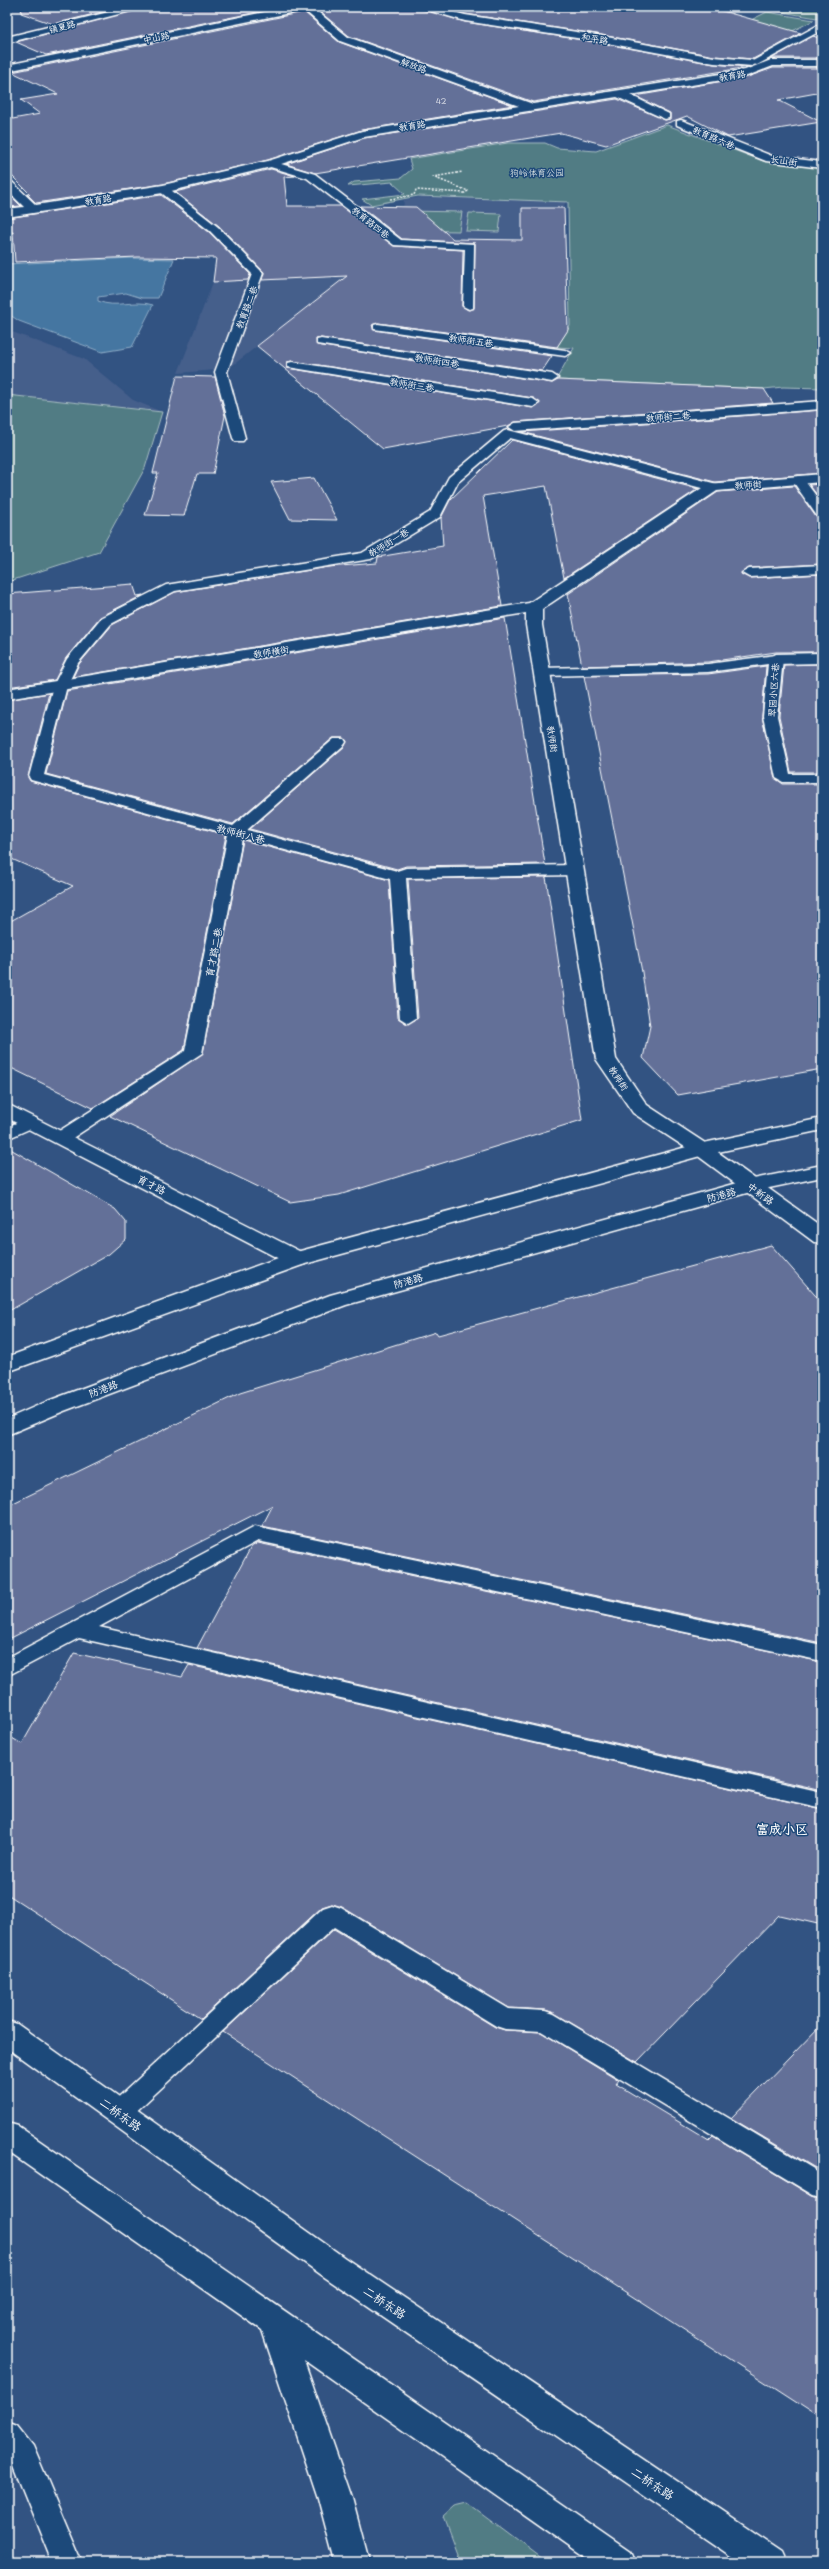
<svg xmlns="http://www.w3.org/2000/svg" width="829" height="2569" font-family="'Playpen Sans','LXGW WenKai TC',sans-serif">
	<rect width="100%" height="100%" fill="#325382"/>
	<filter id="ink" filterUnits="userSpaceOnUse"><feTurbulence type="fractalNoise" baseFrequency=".025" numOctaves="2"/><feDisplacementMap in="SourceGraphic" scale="8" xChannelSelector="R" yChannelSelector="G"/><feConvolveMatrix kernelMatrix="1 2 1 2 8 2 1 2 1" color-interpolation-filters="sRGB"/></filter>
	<g filter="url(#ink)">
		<g fill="#455e8b">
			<polygon points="422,197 565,202 564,209 522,243 522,240 410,237 401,231 404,200"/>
			<polygon points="371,231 373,284 294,317 228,369 178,373 213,282 216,258"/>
			<polygon points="7,330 84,359 133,400 162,412 145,468 99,552 7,582"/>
		</g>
		<g fill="#517c84" stroke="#a8bec2">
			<polygon points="777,7 822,7 822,16 817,18 770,10"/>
			<polygon points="767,12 814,20 773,41 725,33"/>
			<polygon points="667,125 763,161 822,168 822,388 783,387 764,389 556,380 574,348 557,347 570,326 568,202 418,196 371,205 362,199 405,194 392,182 348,186 354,182 401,178 412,169 409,159 508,143 545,143 557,148 596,151"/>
			<polygon points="408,211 462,212 459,231 405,230"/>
			<polygon points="469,213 501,214 499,232 466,231"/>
			<polygon points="7,395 162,412 145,468 99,552 7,582"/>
			<polygon points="468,2503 547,2562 460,2562 443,2517 455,2506"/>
		</g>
		<path fill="#4476a1" stroke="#8fadc7" d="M 131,258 L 174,259 L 158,298 L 142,298 L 126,293 L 98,297 L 98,301 C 116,309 134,299 153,305 L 132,347 L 102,352 L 19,321 L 7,313 L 7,264 Z"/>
		<g fill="#636f98" stroke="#fff" fill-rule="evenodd">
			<polygon points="22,7 123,7 53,24 21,13"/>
			<polygon points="147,7 282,7 46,55 16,42"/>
			<polygon points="314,7 416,7 465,22 596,42 714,64 748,67 533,102 349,36"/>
			<polygon points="440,7 708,7 801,33 753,59 714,56 596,34 465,14"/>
			<polygon points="304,12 339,42 513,105 362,130 268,160 163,184 36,203 27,194 30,194 7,171 7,120 40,114 21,100 58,94 12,72"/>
			<polygon points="813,36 822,39 822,58 772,58"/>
			<polygon points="773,68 822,68 822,92 778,100 821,122 728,137 687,116 606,145 561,133 315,173 286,164 364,138 617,99 665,120 670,119 670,113 635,96 747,77"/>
			<path d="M 271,169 L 295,176 L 284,177 L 287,206 L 341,206 L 394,246 L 463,250 L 462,306 L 468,310 L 474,308 L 475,243 L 402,239 L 360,206 L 416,207 L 453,239 L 522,240 L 522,208 L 564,208 L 568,330 L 557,347 L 378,323 L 372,325 L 374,330 L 552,356 L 542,371 L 321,338 L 316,339 L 317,345 L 552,383 L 558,380 L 764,389 L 773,403 L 515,422 L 508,426 L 383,449 L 257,346 L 347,276 L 262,280 L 264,272 L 219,226 L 175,192 ZM 292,361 L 533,398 L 540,403 L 533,408 L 287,368 L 287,362 Z"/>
			<polygon points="161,195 209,232 250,274 248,280 213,282 216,258 138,257 15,262 13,232 7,233 7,218"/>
			<polygon points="11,196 21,206 7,207 7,197"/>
			<polygon points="177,376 215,377 225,416 213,474 197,474 184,516 145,515 158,473 153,473"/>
			<polygon points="822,410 822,473 715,482 522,432"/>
			<polygon points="512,440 698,489 564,578 546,486 483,496 502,606 73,677 79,664 112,625 175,592 329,567 377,563 378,557 443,546 441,518 450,500"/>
			<polygon points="314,478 337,520 290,519 271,482"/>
			<polygon points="822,484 822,501 809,485"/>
			<polygon points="794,486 816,517 822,518 822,564 749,568 741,574 749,578 822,574 822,652 776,652 708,662 582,666 568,594 718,492"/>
			<polygon points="133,584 137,596 143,595 100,617 66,658 55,680 7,687 7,594"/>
			<polygon points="505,618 545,864 406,866 397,869 250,829 345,746 347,741 344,738 333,738 233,824 46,774 67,691"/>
			<polygon points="822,664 822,772 791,772 779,716 784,665"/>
			<polygon points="766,666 762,716 775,778 783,784 822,784 822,1069 678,1095 643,1058 650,1026 642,972 584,676 708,674"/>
			<polygon points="49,693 28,777 30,781 226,835 184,1050 93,1108 7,1066 7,923 73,886 7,857 7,700"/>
			<polygon points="243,840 389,880 398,1018 407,1024 418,1018 408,879 546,877 582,1120 339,1195 290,1202 110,1116 203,1053"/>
			<polygon points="7,1147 115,1209 126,1222 126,1239 109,1254 7,1312"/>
			<polygon points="771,1245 822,1303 822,1643 262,1526 273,1505 7,1640 7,1506 240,1393 436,1332 438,1335"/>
			<polygon points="258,1543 822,1662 822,1790 197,1648 251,1547"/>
			<polygon points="74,1653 182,1677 189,1665 822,1809 822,1925 779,1915 637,2062 554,2013 545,2010 509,2008 342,1907 332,1904 322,1907 201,2019 7,1894 7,1735 22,1744"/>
			<polygon points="334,1929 495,2027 505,2030 541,2032 619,2080 616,2084 709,2140 713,2136 812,2196 822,2199 822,2419 223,2032"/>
			<polygon points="822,2024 822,2172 731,2118"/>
		</g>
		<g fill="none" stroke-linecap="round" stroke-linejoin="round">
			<defs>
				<g id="service">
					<polygon points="822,23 822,30 757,65 749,63"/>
					<polygon points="271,161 315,174 401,240 474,244 473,308 469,309 463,306 465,249 394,245 307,178 267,166 266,164"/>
					<polygon points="159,187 167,187 218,227 263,273 227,372 245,438 243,441 235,441 233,438 215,372 252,274 210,231 159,191"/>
					<polygon points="378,324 565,350 571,353 565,356 374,329 374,325"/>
					<polygon points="321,339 552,374 558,378 552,382 317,344 317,340"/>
					<polygon points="292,362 533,399 539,403 533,407 288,367 288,363"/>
					<polygon points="822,401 822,409 515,431 509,427 515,423"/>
					<polygon points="508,430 717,484 719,487 713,491 510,438 458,482 440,517 371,559 175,591 111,624 78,663 67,686 44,775 233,826 334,739 344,739 346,742 344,745 247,830 397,871 406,868 574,865 582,870 574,875 406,878 416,1018 408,1023 400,1018 390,879 242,838 202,1053 68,1141 56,1141 53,1137 56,1133 185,1051 228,834 31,780 29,777 53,686 67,659 101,618 166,585 362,553 430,512 449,477 504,431"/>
					<polygon points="798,476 802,477 822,504 822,517 817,516 792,480"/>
					<polygon points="822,565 822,573 749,577 742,573 749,569"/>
					<polygon points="776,655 783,659 777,716 790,774 822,774 822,782 783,782 776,778 763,716 768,664 708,672 542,676 535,672 542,668 708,664"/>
					<polygon points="30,1117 36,1118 39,1122 36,1126 7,1139 7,1127"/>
					<polygon points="255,1526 822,1645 822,1661 258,1541 99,1627 822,1792 822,1808 79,1638 7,1676 7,1658"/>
					<polygon points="332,1905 341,1908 509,2009 545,2011 554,2014 822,2174 822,2198 813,2195 541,2031 505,2029 496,2026 334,1927 128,2119 119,2122 110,2119 106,2112 110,2105 323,1908"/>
					<polygon points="7,2422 17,2426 33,2446 82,2562 52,2562 12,2463 7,2457"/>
				</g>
				<g id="minor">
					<polygon points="129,7 146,7 7,43 7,37"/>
					<polygon points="289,7 312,7 348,37 533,104 745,70 771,60 822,60 822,66 773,66 747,76 630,95 669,114 669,118 665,119 617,97 364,137 275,166 163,193 7,217 7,209 24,207 7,190 7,179 11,181 36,205 163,185 268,161 362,131 519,106 340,41 304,10 7,71 7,65"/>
					<polygon points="417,7 434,7 465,15 596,35 714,57 752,60 757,63 752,66 714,63 596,41 465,21"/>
					<polygon points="681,120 772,156 822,162 822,168 766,161 677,125 677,121"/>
					<polygon points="822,474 822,482 717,491 542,609 542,625 616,1059 647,1105 708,1145 822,1227 822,1243 814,1242 694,1153 633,1113 596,1059 526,625 526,613 7,699 7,689 529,603 708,484"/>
					<polygon points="822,653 822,663 776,664 768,659 776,654"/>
					<polygon points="7,1104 305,1254 308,1259 305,1264 297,1266 289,1264 7,1118"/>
				</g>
				<g id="trunk">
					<polygon points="822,1118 822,1130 704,1155 305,1264 7,1372 7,1357 289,1254 694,1145"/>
					<polygon points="822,1165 822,1177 754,1191 346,1305 64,1411 7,1435 7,1419 48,1401 330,1295 744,1181"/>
					<polygon points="7,2021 17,2024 345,2258 781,2551 786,2562 741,2562 323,2276 7,2048"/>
					<polygon points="7,2123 18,2126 631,2551 636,2562 591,2562 304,2360 352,2498 369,2562 335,2562 318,2498 262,2330 7,2151"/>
				</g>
			</defs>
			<use href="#service" stroke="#fff" stroke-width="3"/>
			<use href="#minor" stroke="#fff" stroke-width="3"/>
			<use href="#trunk" stroke="#fff" stroke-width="3"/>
			<polyline stroke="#fff" stroke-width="1.5" stroke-dasharray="2 1.5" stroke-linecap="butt" points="390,199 414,195 416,190 465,193 468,191 433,177 463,172"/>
			<use href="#service" fill="#1f4a7a" fill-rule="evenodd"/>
			<use href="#minor" fill="#1f4a7a" fill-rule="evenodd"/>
			<use href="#trunk" fill="#1f4a7a" fill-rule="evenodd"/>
		</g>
	</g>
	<g text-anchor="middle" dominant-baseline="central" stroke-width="3" stroke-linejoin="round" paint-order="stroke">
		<g font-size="8" fill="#d8dbe5">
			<text x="441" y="101">42</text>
		</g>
		<g font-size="9" fill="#fff" stroke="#1f4a7a">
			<text transform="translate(62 26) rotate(-14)">镇夏路</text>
			<text transform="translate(156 37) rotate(-12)">中山路</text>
			<text transform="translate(595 38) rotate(10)">和平路</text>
			<text transform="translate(414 65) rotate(20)">解放路</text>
			<text transform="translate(732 75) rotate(-10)">教育路</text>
			<text transform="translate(412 125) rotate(-9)">教育路</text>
			<text transform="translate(714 137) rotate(23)">教育路六巷</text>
			<text transform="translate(784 160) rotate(8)">长山街</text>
			<text transform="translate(98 199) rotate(-9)">教育路</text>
			<text transform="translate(371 222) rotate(38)">教育路四巷</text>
			<text transform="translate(246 307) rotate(-69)">教育路二巷</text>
			<text transform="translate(471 340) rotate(8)">教师街五巷</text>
			<text transform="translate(437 360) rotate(9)">教师街四巷</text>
			<text transform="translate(412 384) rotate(9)">教师街三巷</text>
			<text transform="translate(668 416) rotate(-4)">教师街二巷</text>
			<text transform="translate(748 484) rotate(-4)">教师街</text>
			<text transform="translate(388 542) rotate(-31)">教师街一巷</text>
			<text transform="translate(271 651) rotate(-9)">教师横街</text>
			<text transform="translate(773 690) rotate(-86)">翠园小区六巷</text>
			<text transform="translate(553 739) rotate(81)">教师街</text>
			<text transform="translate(619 1078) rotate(56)">教师街</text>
		</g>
		<g font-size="9" fill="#d4dee0" stroke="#1f4a7a">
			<text x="537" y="172">狗岭体育公园</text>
		</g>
		<g font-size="10" fill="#fff" stroke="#1f4a7a">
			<text transform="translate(241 833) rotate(15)">教师街八巷</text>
			<text transform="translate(213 952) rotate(-79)">育才路二巷</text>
			<text transform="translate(152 1184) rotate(27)">育才路</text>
			<text transform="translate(761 1193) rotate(36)">中新路</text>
			<text transform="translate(721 1194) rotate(-15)">防港路</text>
			<text transform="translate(408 1280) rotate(-16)">防港路</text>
			<text transform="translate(103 1388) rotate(-21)">防港路</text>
		</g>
		<g font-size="12" fill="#fff" stroke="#1f4a7a">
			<text transform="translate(121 2114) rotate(36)">二桥东路</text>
			<text transform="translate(385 2302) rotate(34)">二桥东路</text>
			<text transform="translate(653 2483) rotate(34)">二桥东路</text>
		</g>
		<g font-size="13" font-weight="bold" fill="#fff" stroke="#1f4a7a">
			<text x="782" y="1828">富成小区</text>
		</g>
	</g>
	<rect width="829" height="2569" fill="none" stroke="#1f4a7a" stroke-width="24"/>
	<rect x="12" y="12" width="805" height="2545" fill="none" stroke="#fff" stroke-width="1.5" filter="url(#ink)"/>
</svg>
